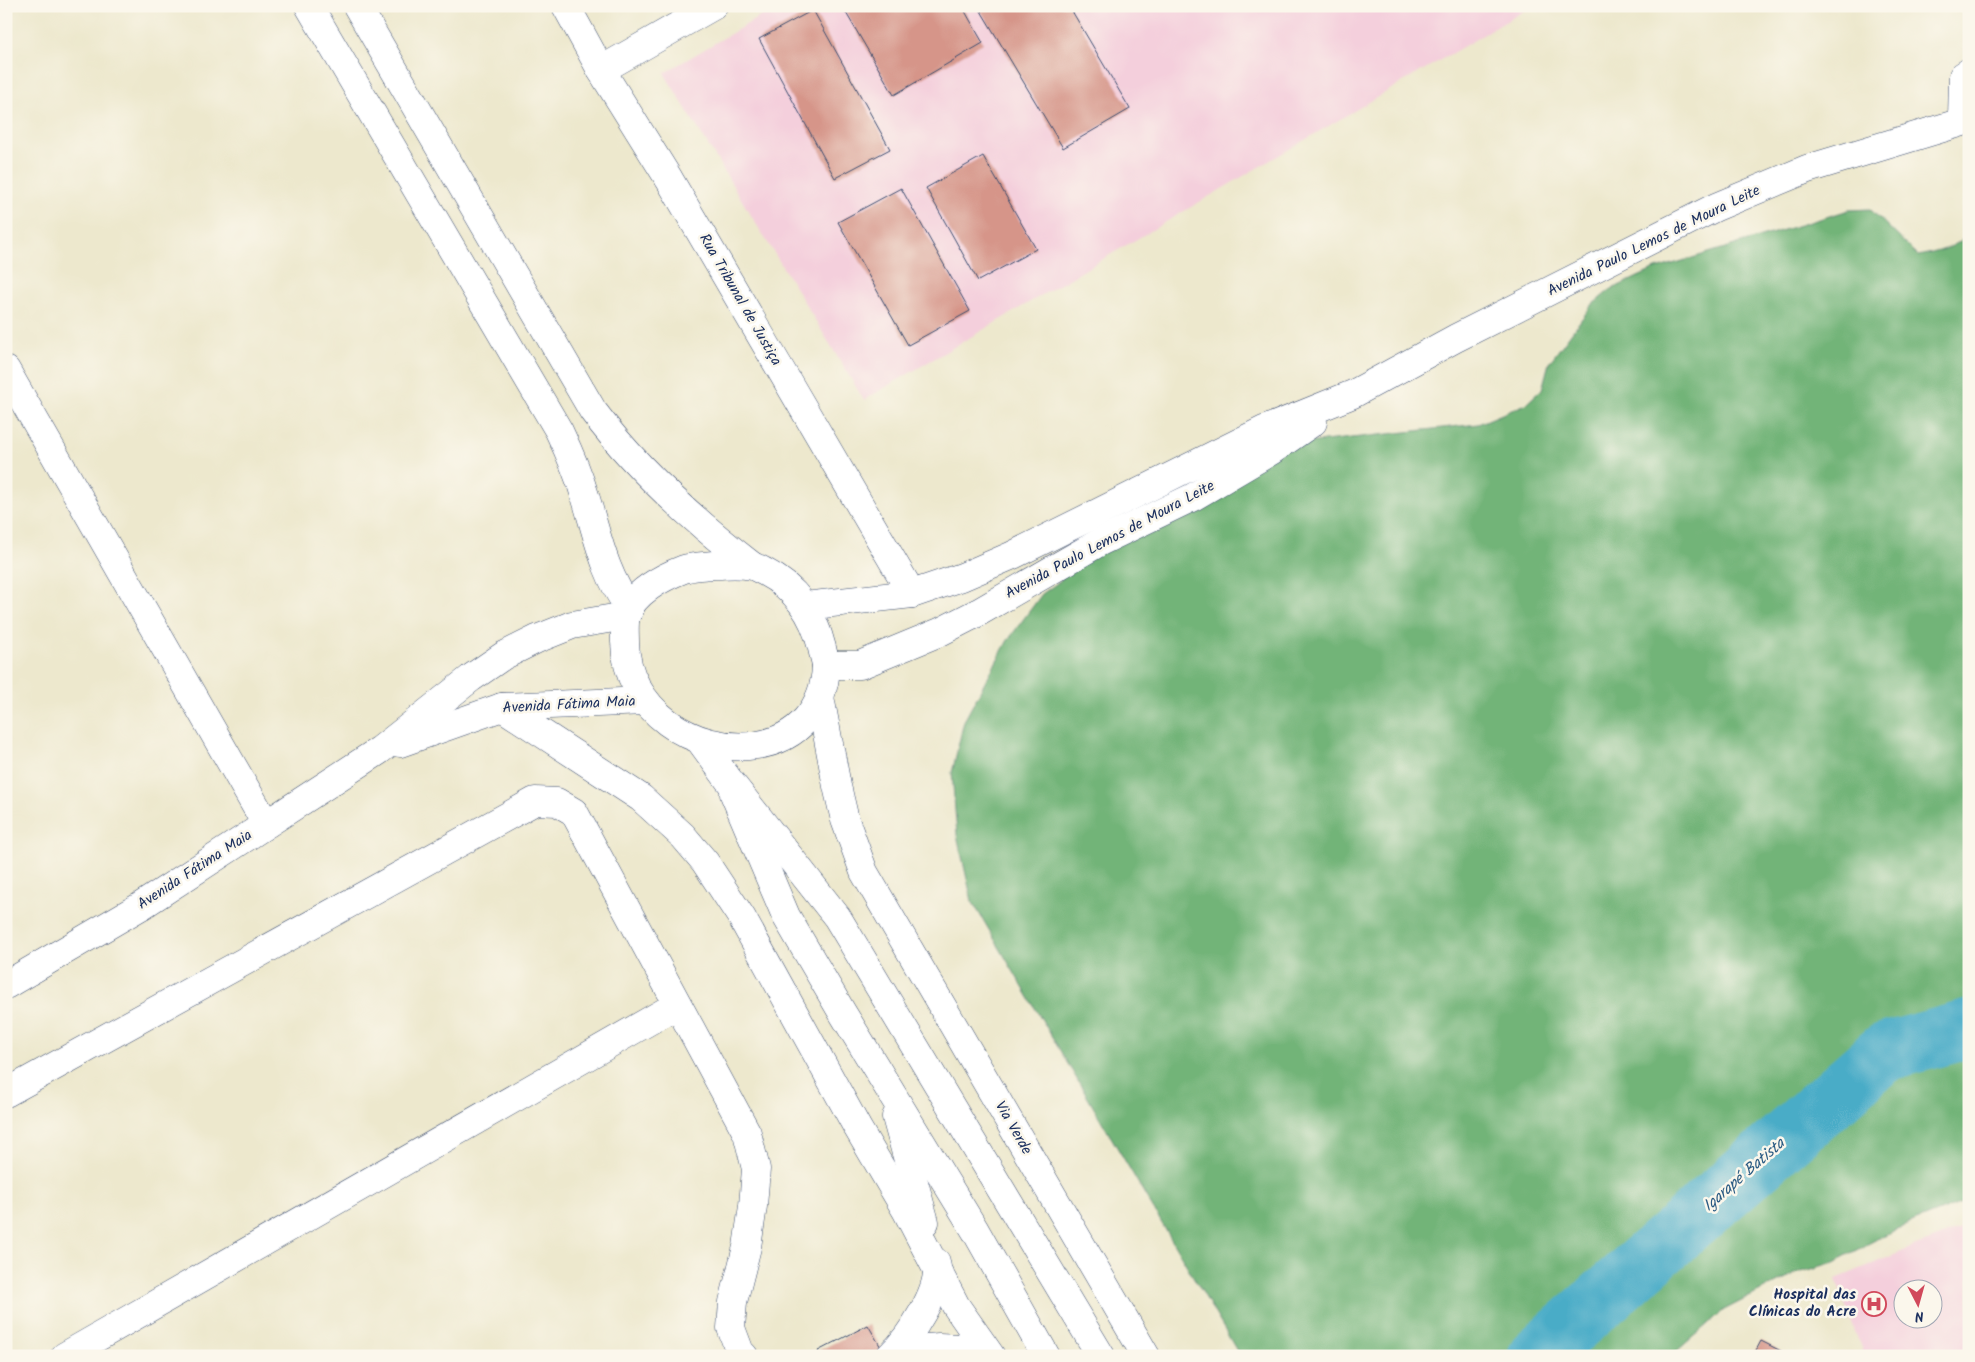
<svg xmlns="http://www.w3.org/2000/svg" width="1975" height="1362" font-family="Kalam,sans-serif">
	<rect width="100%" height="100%" fill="#fbf7ec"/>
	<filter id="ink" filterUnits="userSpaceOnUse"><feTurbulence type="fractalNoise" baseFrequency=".02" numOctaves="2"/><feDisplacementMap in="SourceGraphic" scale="10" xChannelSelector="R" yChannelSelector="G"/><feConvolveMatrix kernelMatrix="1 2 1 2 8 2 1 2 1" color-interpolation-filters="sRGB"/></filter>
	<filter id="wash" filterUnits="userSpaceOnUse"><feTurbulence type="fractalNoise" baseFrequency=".0096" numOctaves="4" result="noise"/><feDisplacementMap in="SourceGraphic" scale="20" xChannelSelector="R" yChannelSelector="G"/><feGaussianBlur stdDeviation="1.12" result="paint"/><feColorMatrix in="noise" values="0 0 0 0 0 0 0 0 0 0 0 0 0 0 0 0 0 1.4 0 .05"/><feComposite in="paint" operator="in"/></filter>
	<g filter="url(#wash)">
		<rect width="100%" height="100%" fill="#ede8cd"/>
		<g fill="#f4cfdc" fill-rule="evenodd">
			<polygon points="778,6 1532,6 864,400 664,73"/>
			<path d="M 1969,1224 L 1969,1356 L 1864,1356 L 1836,1279 ZM 1902,1290 L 1932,1290 L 1932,1320 L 1902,1320 Z"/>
		</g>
		<path fill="#72b478" stroke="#46726b" d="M 1870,209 L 1918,256 C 1937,252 1957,248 1969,233 L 1969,1200 L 1894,1230 L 1834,1262 L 1792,1275 L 1724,1310 L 1671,1356 L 1240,1356 L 972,901 L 957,835 L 952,773 L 964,721 L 1008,640 L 1042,594 L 1060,581 L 1085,543 L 1104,524 L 1175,483 L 1279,446 L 1478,424 L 1526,404 L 1542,389 L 1549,363 L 1592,305 L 1610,290 L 1653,270 L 1849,210 Z"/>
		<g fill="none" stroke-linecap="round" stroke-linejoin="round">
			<polyline stroke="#48acc7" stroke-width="59" points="1537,1356 1885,1052 1969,1029"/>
		</g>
		<g id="blocks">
			<g fill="#d69589">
				<polygon points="842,6 962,6 983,43 894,95"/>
				<polygon points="978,6 1069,6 1130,109 1063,148"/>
				<polygon points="813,10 890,149 835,178 759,39"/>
				<polygon points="983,156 1036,249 978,281 926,188"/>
				<polygon points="901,188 970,311 908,345 838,222"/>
				<polygon points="868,1325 886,1356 821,1356 818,1351"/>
				<polygon points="1761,1341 1791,1356 1753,1356"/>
			</g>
		</g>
	</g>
	<g filter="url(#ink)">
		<use href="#blocks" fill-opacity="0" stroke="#3a4b6f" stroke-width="1"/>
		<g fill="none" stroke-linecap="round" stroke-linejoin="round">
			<defs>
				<g id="minor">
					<polyline points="566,6 601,70 669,179 912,594"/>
					<polyline points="601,70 713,6"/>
					<polyline points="1962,121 1963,76 1969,72"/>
					<polyline points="6,370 266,824"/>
					<polyline points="805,606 912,594 962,577 1013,555 1264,430 1353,394 1456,338 1716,207 1807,169 1969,120"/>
					<polyline points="826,665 860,665 940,632 979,612 1100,542 1193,497 1271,451 1313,422"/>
					<polyline points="502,707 641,798 683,836 705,862 742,918 857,1127 907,1212 956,1306 991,1356"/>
					<polyline points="400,743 502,707 645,701"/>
					<polyline points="734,794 786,916 842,1012 975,1230 1046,1356"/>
					<polyline points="6,985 141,906 380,750 471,678 503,656 537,639 572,625 626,616"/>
					<polyline points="6,1093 535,801 557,802 574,812 747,1133 756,1169 753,1206 747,1247 733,1302 731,1328 740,1352 744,1356"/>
					<polyline points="896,1117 925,1222"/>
					<polyline points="895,1351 939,1347 959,1348 973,1356"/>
					<polyline points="65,1356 677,1005"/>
					<path d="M 890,1356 C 909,1338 943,1288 936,1262"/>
				</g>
				<g id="major">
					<path d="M 309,6 L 559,431 C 569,452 579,475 586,499 C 598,538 605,575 630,609"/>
					<path d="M 357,6 L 593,411 C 637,470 693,520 751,565"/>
					<path d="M 714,565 C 725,565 740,563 752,566 C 756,567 761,570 765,572 C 796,588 814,615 822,648 C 823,654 826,661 826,667 C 824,708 798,739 757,745 C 694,755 626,709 625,642 C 625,634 624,623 626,616 C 632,593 663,577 684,569 C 693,566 704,566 714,565 Z"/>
					<polyline points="820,697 837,786 845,820 864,872 1146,1356"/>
					<polyline points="701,742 728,779 837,917 1101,1356"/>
				</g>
			</defs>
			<use href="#minor" stroke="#3a4b6f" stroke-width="29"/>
			<use href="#major" stroke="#3a4b6f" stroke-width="29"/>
			<use href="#minor" stroke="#fff" stroke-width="28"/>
			<use href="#major" stroke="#fff" stroke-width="28"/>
		</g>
	</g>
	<defs>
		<symbol id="hospital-ring" viewBox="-11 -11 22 22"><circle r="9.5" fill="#fbf7ec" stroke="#d1495b" stroke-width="1.5"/><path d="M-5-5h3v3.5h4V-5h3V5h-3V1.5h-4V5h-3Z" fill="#d1495b"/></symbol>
	</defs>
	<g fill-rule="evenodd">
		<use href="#hospital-ring" x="1860" y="1290" width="28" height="28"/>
	</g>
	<g text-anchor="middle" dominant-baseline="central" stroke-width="5" stroke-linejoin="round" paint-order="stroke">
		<g font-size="15" fill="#1b2f5e" stroke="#fbf7ec">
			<text transform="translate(1654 241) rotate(-26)">Avenida Paulo Lemos de Moura Leite</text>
			<text transform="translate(740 300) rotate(60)">Rua Tribunal de Justiça</text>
			<text transform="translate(1110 540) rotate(-28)">Avenida Paulo Lemos de Moura Leite</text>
			<text transform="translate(569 705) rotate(-3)">Avenida Fátima Maia</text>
			<text transform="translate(195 870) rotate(-33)">Avenida Fátima Maia</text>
			<text transform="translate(1013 1128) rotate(60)">Via Verde</text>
		</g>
		<g font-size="15" font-weight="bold" fill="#1b2f5e" stroke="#fbf7ec" text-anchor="end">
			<text x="1856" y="1295">Hospital das<tspan x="1856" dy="17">Clínicas do Acre</tspan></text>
		</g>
		<g font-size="16" font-style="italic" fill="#2b5b83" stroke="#fbf7ec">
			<text transform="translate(1744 1175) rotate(-41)">Igarapé Batista</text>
		</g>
	</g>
	<rect width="1975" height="1362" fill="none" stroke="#fbf7ec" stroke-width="25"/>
	<g transform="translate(1918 1304) rotate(174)"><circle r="24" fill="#fbf7ec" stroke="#a1a7b3"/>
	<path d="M0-4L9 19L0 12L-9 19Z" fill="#d1495b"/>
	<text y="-8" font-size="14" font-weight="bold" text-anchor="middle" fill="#1b2f5e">N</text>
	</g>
</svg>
